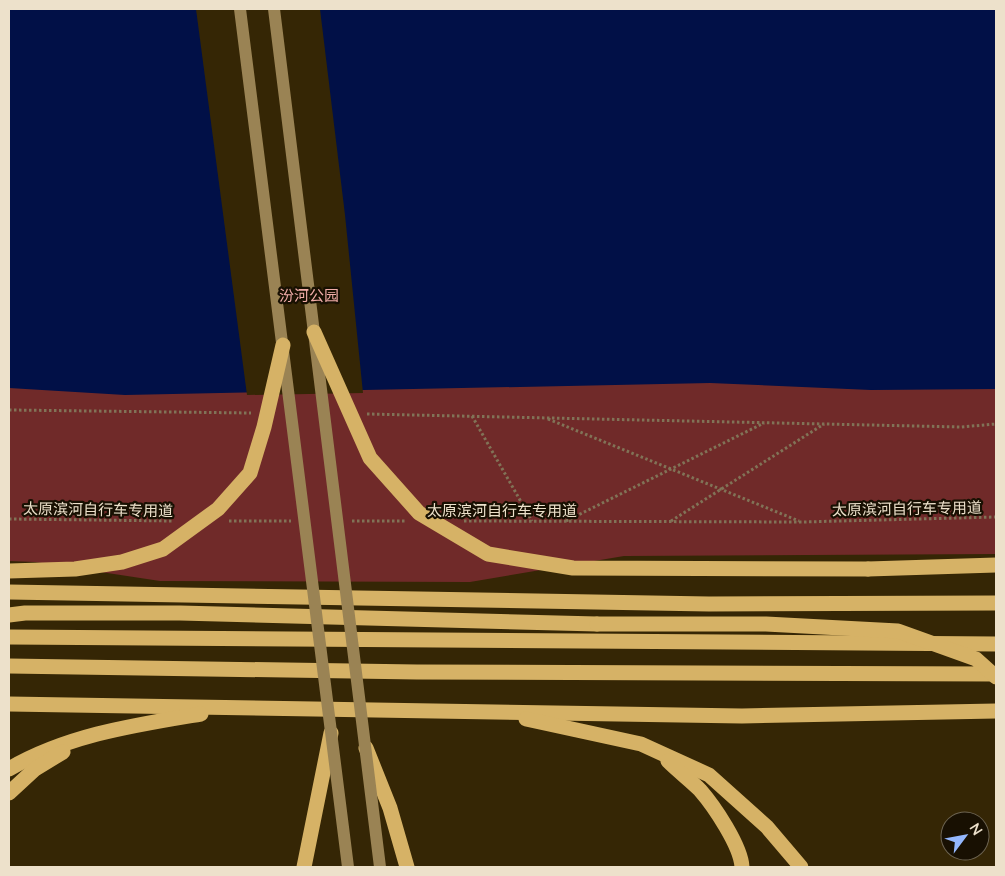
<svg xmlns="http://www.w3.org/2000/svg" width="1005" height="876" font-family="Lato,'Noto Sans SC',sans-serif">
	<rect width="100%" height="100%" fill="#352605"/>
	<polygon fill="#702a29" points="9,9 996,9 996,554 624,556 470,582 160,581 35,562 9,561"/>
	<polygon fill="#011047" points="9,9 996,9 996,389 871,390 710,383 125,395 9,388"/>
	<polygon fill="#352605" points="196,9 320,9 345,215 363,393 247,395"/>
	<g fill="none" stroke-linecap="round" stroke-linejoin="round">
		<g stroke="#817357" stroke-width="3" stroke-dasharray="2.5 2.5" stroke-linecap="butt">
			<polyline points="9,410 251,413"/>
			<polyline points="367,414 961,427 996,424"/>
			<polyline points="472,416 532,521"/>
			<polyline points="548,419 799,521"/>
			<polyline points="9,519 173,521"/>
			<polyline points="229,521 291,521"/>
			<polyline points="352,521 406,521"/>
			<polyline points="464,521 802,522 996,517"/>
			<polyline points="566,521 764,423"/>
			<polyline points="671,521 824,424"/>
		</g>
		<g stroke="#d6b266" stroke-width="15">
			<polyline points="868,569 996,565"/>
			<polyline points="9,592 709,604 996,603"/>
			<polyline points="9,615 25,613 180,613 597,624"/>
			<polyline points="9,637 996,644"/>
			<polyline points="9,666 417,672 996,674"/>
			<polyline points="9,704 742,716 996,711"/>
			<polyline points="526,719 641,744 709,775 767,827 801,867"/>
			<polyline points="366,748 390,808 407,867"/>
			<path d="M 668,761 C 678,771 690,780 700,790 C 714,806 741,846 742,867"/>
			<path d="M 9,769 C 67,735 135,725 201,714"/>
			<polyline points="9,793 35,769 63,752"/>
			<polyline points="304,867 331,733"/>
		</g>
		<g stroke="#9a8354" stroke-width="12">
			<polyline points="240,9 348,867"/>
			<polyline points="274,9 380,867"/>
		</g>
		<g stroke="#d6b266" stroke-width="15">
			<polyline points="314,332 370,458 419,513 488,554 573,568 868,569"/>
			<polyline points="9,571 75,569 122,562 163,549 218,509 250,473 264,427 283,345"/>
			<polyline points="597,624 766,624 898,631 976,659 996,677"/>
		</g>
	</g>
	<g text-anchor="middle" dominant-baseline="central" stroke-width="4.5" stroke-linejoin="round" paint-order="stroke">
		<g font-size="15" fill="#f1ada8" stroke="#181002">
			<text x="309" y="295">汾河公园</text>
		</g>
		<g font-size="15" fill="#ede1cb" stroke="#181002">
			<text transform="translate(907 508) rotate(-1)">太原滨河自行车专用道</text>
			<text transform="translate(98 509) rotate(1)">太原滨河自行车专用道</text>
			<text x="502" y="510">太原滨河自行车专用道</text>
		</g>
	</g>
	<rect width="1005" height="876" fill="none" stroke="#ede1cb" stroke-width="20"/>
	<g transform="translate(965 836) rotate(58)"><circle r="24" fill="#181002" stroke="#6d6452"/>
	<path d="M0-4L9 19L0 12L-9 19Z" fill="#94b7fd"/>
	<text y="-8" font-size="14" font-weight="bold" text-anchor="middle" fill="#ede1cb">N</text>
	</g>
</svg>
